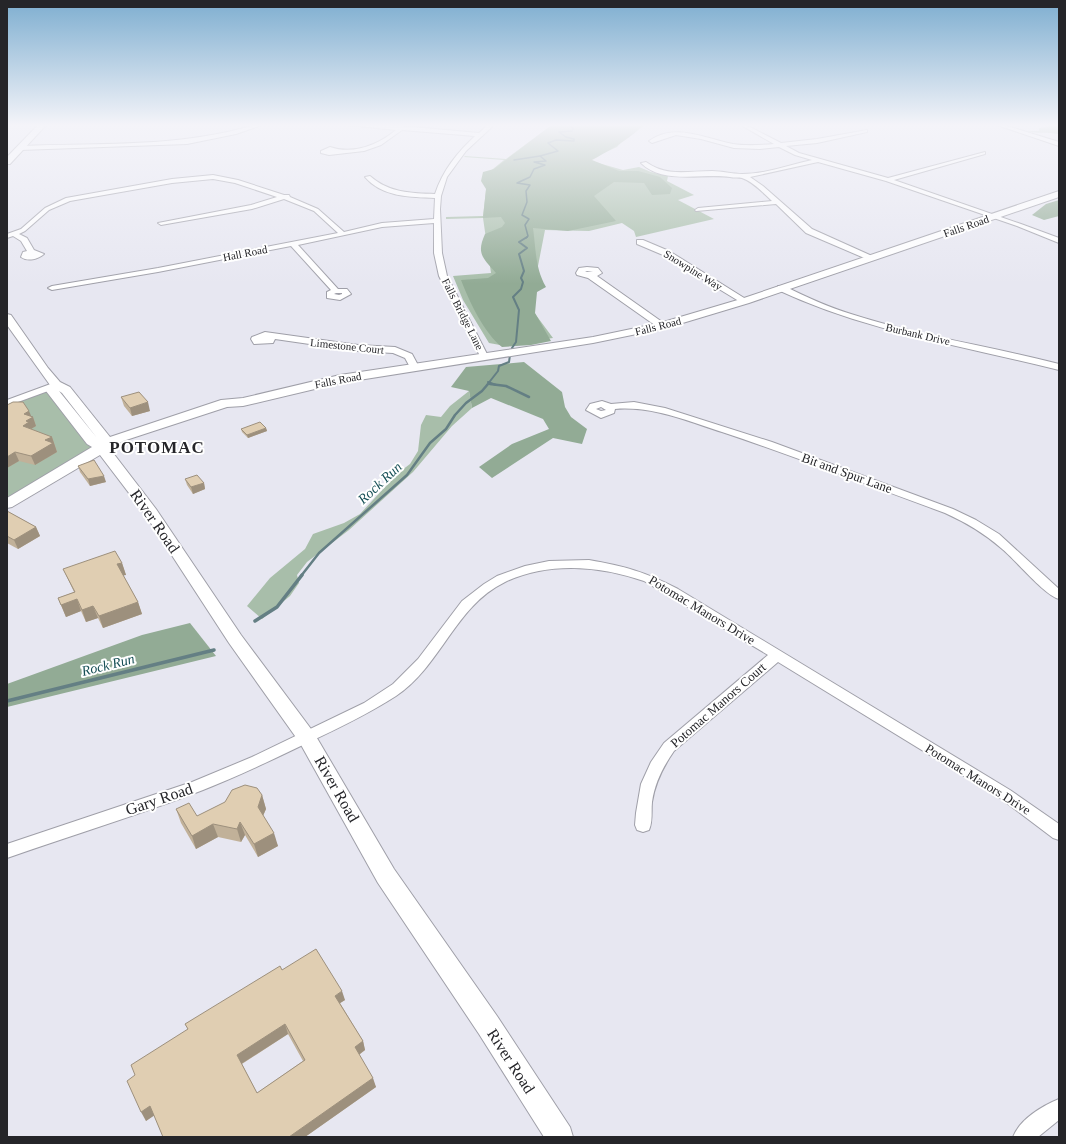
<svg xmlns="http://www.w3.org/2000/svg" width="1066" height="1144" font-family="'Times New Roman',serif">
	<rect width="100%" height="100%" fill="#e7e7f1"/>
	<g fill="#a8beaa">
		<polygon points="553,124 647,124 628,135 617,147 588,160 623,170 639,167 651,172 668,176 667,181 694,195 678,200 714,219 636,237 634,231 622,223 589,231 545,230 530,307 553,338 500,345 489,343 463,300 453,276 491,273 483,218 446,219 446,217 483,216 488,173 504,160 464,157 465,156 506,159"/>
		<polygon points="66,390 102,448 7,504 7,403 36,391"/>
		<polygon points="469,391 472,408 452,426 413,472 349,530 307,562 297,575 299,583 290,596 262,619 247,606 270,578 305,549 313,534 344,523 360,514 398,473 410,464 418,451 421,425 426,415 441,417 450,406"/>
	</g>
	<g fill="#92ab95">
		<path d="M 553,124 L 649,124 L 644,124 C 633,137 607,152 592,160 L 619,171 L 638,171 L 660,177 L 672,188 L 670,194 L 652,195 L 644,183 L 614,182 L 594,196 L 616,221 L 568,231 L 533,228 C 536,249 535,268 546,287 L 537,292 L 535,313 L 551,341 L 531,345 L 502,347 C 484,333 469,301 461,280 L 488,278 L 496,273 C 483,258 476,254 485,234 L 502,227 L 505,223 L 501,217 L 483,218 L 486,189 L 481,181 L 483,172 L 494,169 Z"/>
		<path d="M 1037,124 L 1059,124 L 1059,134 C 1047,132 1039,134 1027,131 L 1039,131 L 1039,128 L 1049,127 Z"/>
		<polygon points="1059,200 1059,216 1044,220 1032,215 1046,204"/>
		<polygon points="524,362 562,392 565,407 571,417 587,429 582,444 553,438 492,478 479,467 512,444 549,429 543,419 491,398 472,408 469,391 451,387 466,367"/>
		<polygon points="190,623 216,656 7,707 7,684 142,635"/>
	</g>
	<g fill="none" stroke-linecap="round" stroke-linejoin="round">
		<g stroke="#647f84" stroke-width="1.5">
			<polyline points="514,160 540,156"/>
			<polyline points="526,238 528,236 525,225 529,219 522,215 527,202 526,191 530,185 517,183 530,177 534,169 545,165 534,162 546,161 540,156 558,151 548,143 556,140 574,141 574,139 566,137 559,132 572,131 573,129 570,124"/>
		</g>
		<g stroke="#647f84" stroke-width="2">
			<polyline points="512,348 516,342 519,310 513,297 521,289 523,282 521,278 524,271 519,254 527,248 519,242 527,237"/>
			<polyline points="488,382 496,385"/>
			<polyline points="487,385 498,371 499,366 509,362 510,355"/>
		</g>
		<g stroke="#647f84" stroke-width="2.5">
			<polyline points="490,384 506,386 529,397"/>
			<polyline points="301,576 319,553 407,475 430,443 446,429 455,415 466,403 482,391 488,384"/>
		</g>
		<g stroke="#647f84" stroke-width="3.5">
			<polyline points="255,621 277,607 302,575"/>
			<polyline points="7,701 214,650"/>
		</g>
		<defs>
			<g id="minor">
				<path d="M 258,124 L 265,124 L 236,134 L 187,144 L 20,150 L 17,148 L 20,146 C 99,143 182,148 258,124 Z"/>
				<path d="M 339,124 L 402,126 L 479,133 L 489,124 L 495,124 L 466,151 L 447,177 L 441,196 L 440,209 L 442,253 L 447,276 L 488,356 L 487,358 L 484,359 L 480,356 L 439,276 L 434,253 L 434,223 L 382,227 L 298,245 L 338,289 L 347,289 L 351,294 L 340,300 L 327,298 L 327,292 L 331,290 L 291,246 L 158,272 L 52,290 L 48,288 L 52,286 L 158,268 L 338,233 L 314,211 L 284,199 L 252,209 L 161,225 L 158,223 L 251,205 L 277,197 L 235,183 L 213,179 L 172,183 L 70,201 L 49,210 L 25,231 L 19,234 L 27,238 L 34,250 L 44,254 C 38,259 28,262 21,257 L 23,252 L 27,251 L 21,241 L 13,236 L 7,238 L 7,234 L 21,229 L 45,208 L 66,198 L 172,179 L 213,175 L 238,180 L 284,195 L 289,195 L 290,197 L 318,209 L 344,232 L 382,223 L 434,219 L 435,198 C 410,197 382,197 365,177 L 370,176 C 389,193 411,193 435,194 C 443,170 457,153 475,136 L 402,130 L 381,145 L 364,151 L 329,155 L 321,153 L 321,151 L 330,147 C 353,155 378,145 396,130 ZM 336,293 L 342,293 L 342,294 L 339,295 L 334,294 Z"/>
				<path d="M 739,124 L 744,124 L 781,143 L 817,139 L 867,130 L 867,132 L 817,143 L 786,146 L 799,153 L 888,178 L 985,152 L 985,154 L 894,180 L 1021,224 L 1059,238 L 1059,243 L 1017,226 L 886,181 L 818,162 L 750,177 L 763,186 L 812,229 L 872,256 L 873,258 L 869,260 L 806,233 L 776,204 L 696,211 L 695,210 L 698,208 L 772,201 C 763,193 754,182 742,178 C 739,177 734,178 730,177 C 702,173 663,185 641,163 L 646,162 C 667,177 687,171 712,171 C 722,171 732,174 742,174 C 766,174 789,165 812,160 L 795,155 L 779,147 L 760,149 L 734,148 L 701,139 L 676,135 L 652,143 L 649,141 C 675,122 706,139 733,144 C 746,146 761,145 774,144 Z"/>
				<polygon points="994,124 1001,124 1059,142 1059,146"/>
				<polygon points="637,240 643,240 669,251 749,301 742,303 663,255 637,244"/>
				<path d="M 587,267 L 598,268 L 602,273 L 597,276 L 665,324 L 665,328 L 659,328 L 588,278 L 577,275 L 576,273 L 579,268 ZM 587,271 L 593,272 L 585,272 Z"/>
				<path d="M 778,286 L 784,286 C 806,297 828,307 851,314 C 919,336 990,346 1059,364 L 1059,370 C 964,346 868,332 778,290 Z"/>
				<polygon points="265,332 358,345 395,347 412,354 419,367 417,369 411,369 405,358 393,353 358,351 275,339 273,343 254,344 251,339 252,337"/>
				<polygon points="56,382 61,385 59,387 7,406 7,400"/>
				<path d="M 602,401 L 611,404 L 634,402 L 665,408 L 772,442 L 953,509 L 976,520 L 999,534 L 1059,589 L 1059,599 C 1044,595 1015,559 1001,548 C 984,533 965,522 945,513 C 871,486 797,457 722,432 C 687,421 653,406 615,409 L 614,413 L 601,418 L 586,410 L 590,404 ZM 601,407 L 606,410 L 601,411 L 596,409 Z"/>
				<path d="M 589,560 C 624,566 646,572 678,589 L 1010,790 L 1059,824 L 1059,840 L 1053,838 L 1000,798 L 778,662 L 674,751 C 663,767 655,782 652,802 C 651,811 653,821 649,830 L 643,832 L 637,830 L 635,825 L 636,813 L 641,784 L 651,762 L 664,743 L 768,655 L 644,581 C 600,566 549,561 505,582 C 455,606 441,666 396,696 C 368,714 339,728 309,742 C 274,759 239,776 203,790 C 139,815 72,835 7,858 L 7,844 L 192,782 L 252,757 L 364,703 L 393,684 L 418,659 L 462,601 L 484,584 L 497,576 L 525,566 L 549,561 Z"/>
				<path d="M 1059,1099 L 1059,1120 L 1038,1137 L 1013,1137 C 1020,1119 1042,1106 1059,1099 Z"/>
			</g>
			<g id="major">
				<polygon points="39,124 47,124 10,164 7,164 7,157"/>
				<path d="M 1059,191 L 1059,197 L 749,303 L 666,328 L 593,343 L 340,383 L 243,406 L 227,407 L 123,441 L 110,449 L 156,509 L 241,635 L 314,733 L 394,869 L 497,1016 L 570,1127 L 573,1137 L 544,1137 L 479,1034 L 378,883 L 300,743 L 229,643 L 145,514 L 100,455 L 12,507 L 7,508 L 7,498 L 92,447 L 87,444 L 46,391 L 50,385 L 7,325 L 7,314 L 11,315 L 48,368 L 60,382 L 70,387 L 110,437 L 221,400 L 243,398 L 340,375 L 593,337 L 660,323 L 741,299 ZM 59,391 L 62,393 L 97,438 Z"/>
			</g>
		</defs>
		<use href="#minor" stroke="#9f9fa8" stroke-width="2"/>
		<use href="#major" stroke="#9f9fa8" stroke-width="2"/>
		<use href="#minor" fill="#fff" fill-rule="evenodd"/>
		<use href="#major" fill="#fff" fill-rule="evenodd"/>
	</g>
	<g fill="#c1b199" fill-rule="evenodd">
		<polygon points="121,397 150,411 132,416 124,406"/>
		<polygon points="31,417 33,417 36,426 31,429 52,437 57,452 35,465 19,461 7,468"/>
		<polygon points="266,428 267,431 248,438 242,432 241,429"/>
		<polygon points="78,466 106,482 90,486 80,472"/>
		<polygon points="185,479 204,483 205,489 193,494 187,485"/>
		<polygon points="7,511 36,527 40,536 18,549 7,543"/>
		<polygon points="122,563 126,575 123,575 138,602 142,614 103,628 98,618 86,622 81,611 66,617 58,598 74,592 63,569"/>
		<polygon points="262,795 266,809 263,816 278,846 258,857 245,835 241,842 218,837 196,849 181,823 176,809 197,816"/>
		<path d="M 282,970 L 345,1000 L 340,1003 L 363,1041 L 365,1050 L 359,1055 L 376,1087 L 305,1137 L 163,1137 L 154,1115 L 146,1121 L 135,1075 L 188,1029 L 185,1024 ZM 288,1034 L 303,1061 L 257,1093 L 242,1064 Z"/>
	</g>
	<g fill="#9d907d">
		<polygon points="148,402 150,411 132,416 130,408"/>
		<polygon points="29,411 32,418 33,417 36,426 31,429 23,426 24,414"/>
		<polygon points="266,428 267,431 248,438 247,435"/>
		<polygon points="52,437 57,452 35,465 31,456 45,440"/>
		<polygon points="15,452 19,461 7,468 7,457"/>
		<polygon points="104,476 106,482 90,486 88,479"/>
		<polygon points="204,483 205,489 193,494 191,487"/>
		<polygon points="36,527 40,536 18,549 14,540"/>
		<polygon points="122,563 126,575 121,576 117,564"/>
		<polygon points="77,599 81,611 66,617 61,605"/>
		<polygon points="138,602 142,614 103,628 99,616"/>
		<polygon points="93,606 98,618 86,622 82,610"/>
		<polygon points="262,795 266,809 261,820 258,807"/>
		<polygon points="240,822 245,835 241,842 237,829"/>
		<polygon points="213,824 218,837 196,849 192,836"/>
		<polygon points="274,833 278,846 258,857 254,844"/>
		<polygon points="342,991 345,1000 337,1005 335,996"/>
		<polygon points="285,1024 288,1034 241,1064 237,1055"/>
		<polygon points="363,1041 365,1050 357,1056 355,1047"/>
		<polygon points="373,1078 376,1087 305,1137 289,1137"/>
		<polygon points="150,1106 155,1115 146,1121 141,1112"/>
	</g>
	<g fill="#e0ceb2" stroke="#9d907d" fill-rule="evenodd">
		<polygon points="139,392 148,402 130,408 121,397"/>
		<polygon points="13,402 23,402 29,411 24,414 33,417 26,421 29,422 23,426 52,437 45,440 53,443 31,456 15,452 7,457 7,405"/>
		<polygon points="260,422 266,428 247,435 241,429"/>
		<polygon points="94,460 104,476 88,479 78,466"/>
		<polygon points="197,475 204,483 191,487 185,479"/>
		<polygon points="7,511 36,527 14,540 7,536"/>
		<polygon points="115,551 122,563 117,564 138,602 99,616 93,606 82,610 77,599 61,605 58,598 75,592 63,569"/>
		<polygon points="245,785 257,788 262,795 258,807 274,833 254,844 240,822 237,829 213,824 192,836 176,809 189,803 197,816 225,802 232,790"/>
		<path d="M 316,949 L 342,991 L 335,996 L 363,1041 L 355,1047 L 373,1078 L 289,1137 L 163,1137 L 150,1106 L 141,1112 L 127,1081 L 135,1075 L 131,1065 L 188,1029 L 185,1024 L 280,966 L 282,970 ZM 285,1024 L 305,1060 L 257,1093 L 237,1055 Z"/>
	</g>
	<linearGradient id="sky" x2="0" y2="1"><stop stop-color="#7eaed0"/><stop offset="0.44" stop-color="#f4f4f9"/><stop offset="1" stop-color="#f4f4f9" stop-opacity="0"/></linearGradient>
	<rect width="1066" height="284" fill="url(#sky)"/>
	<g text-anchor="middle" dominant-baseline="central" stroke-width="4" stroke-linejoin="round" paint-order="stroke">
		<g font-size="11" fill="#252529" stroke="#fff">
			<text transform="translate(966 226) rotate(-19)">Falls Road</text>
			<text transform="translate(245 253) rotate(-11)">Hall Road</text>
			<text transform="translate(693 270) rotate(32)">Snowpine Way</text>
			<text transform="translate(463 314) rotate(63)">Falls Bridge Lane</text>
			<text transform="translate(658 326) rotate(-14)">Falls Road</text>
			<text transform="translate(918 334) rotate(13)">Burbank Drive</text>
			<text transform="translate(347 346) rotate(6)">Limestone Court</text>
			<text transform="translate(338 380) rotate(-11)">Falls Road</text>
		</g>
		<g font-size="13" fill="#252529" stroke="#fff">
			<text transform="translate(847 473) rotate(20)">Bit and Spur Lane</text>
			<text transform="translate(702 610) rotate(31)">Potomac Manors Drive</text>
			<text transform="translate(718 705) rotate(-41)">Potomac Manors Court</text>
			<text transform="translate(978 779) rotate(32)">Potomac Manors Drive</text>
		</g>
		<g font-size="14" font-style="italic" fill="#154e55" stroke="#fff">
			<text transform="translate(380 483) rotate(-43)">Rock Run</text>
			<text transform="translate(108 665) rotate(-14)">Rock Run</text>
		</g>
		<g font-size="16" fill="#252529" stroke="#fff">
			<text transform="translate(155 521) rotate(55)">River Road</text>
			<text transform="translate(337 789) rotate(60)">River Road</text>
			<text transform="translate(159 799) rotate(-19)">Gary Road</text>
			<text transform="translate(511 1061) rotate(57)">River Road</text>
		</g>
		<g font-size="17" font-weight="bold" letter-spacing="1" fill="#252529" stroke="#fff">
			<text x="157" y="447">POTOMAC</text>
		</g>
	</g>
	<rect width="1066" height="1144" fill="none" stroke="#252529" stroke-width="16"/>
</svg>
